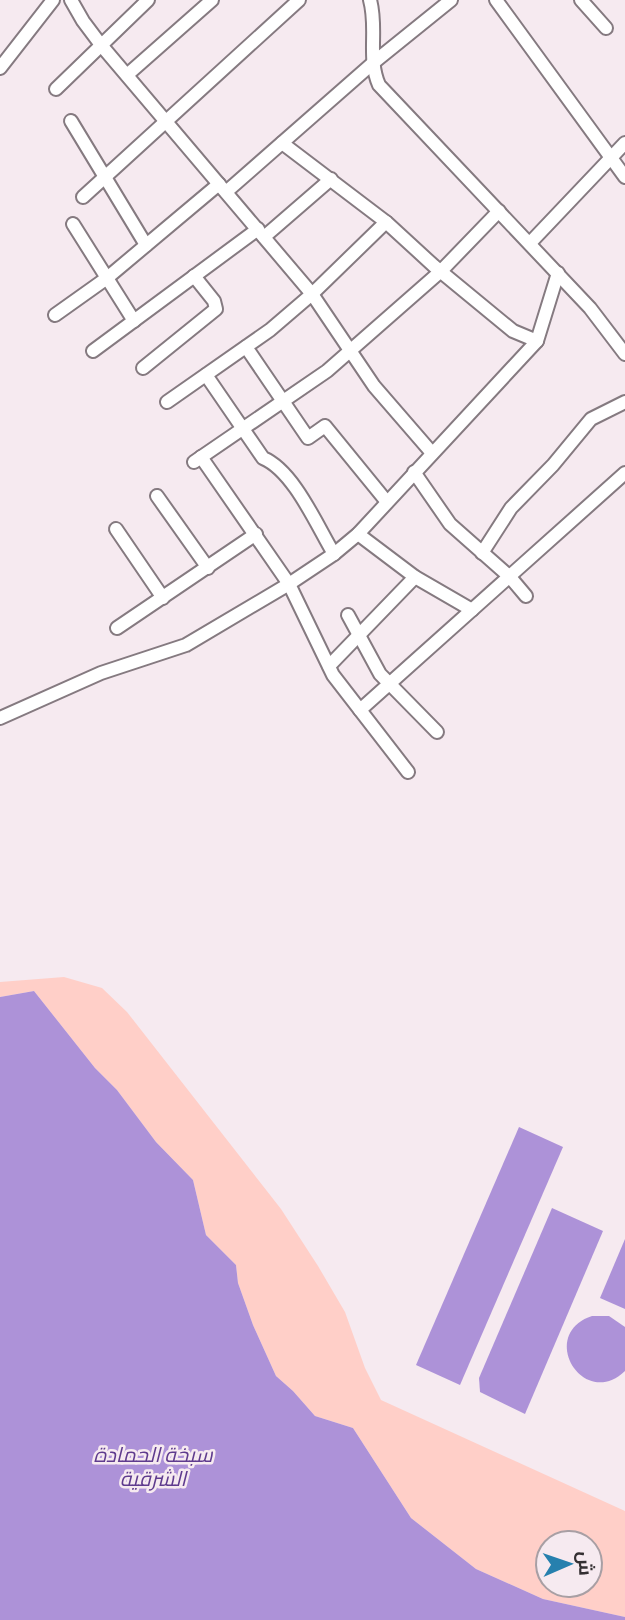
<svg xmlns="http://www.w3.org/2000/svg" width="625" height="1620" font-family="Commissioner,Cairo,sans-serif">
	<rect width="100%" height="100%" fill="#f6eaf0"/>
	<path fill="#ffcfc8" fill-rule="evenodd" d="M 64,977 L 102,988 L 127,1012 L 281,1209 L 318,1266 L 345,1312 L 365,1368 L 381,1400 L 625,1511 L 625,1617 L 543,1599 L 476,1569 L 411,1518 L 353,1428 L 315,1416 L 293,1391 L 276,1376 L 253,1325 L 238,1283 L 236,1265 L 206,1235 L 193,1180 L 156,1142 L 117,1090 L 95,1068 L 34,991 L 0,997 L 0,982 ZM 548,1543 L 590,1543 L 590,1585 L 548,1585 Z"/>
	<g fill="#ad92d8">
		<polygon points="34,991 95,1068 117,1090 156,1142 193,1180 206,1235 236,1265 238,1283 253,1325 276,1376 293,1391 315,1416 353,1428 411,1518 476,1569 543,1599 625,1617 625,1620 0,1620 0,997"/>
		<polygon points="519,1127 563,1147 460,1385 416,1365"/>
		<polygon points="552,1208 603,1231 525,1414 480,1392 479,1378"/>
		<polygon points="625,1239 625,1309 600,1298"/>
		<path d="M 592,1316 L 609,1316 L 625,1327 L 625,1371 C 583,1411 537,1334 592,1316 Z"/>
	</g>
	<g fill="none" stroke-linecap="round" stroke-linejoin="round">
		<defs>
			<g id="street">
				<polyline points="71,0 83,21 101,45 312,294 374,386 432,453"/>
				<path d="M 370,0 C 378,28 367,58 379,85 L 590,308 L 625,354"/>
				<polyline points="496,0 625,177"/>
				<polyline points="581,0 606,28"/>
				<polyline points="0,68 53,0"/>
				<polyline points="127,75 212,0"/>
				<polyline points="56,89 148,0"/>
				<polyline points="71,121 146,245"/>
				<polyline points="282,143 386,222 434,266 513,331 537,341"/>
				<polyline points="226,192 373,63 451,0"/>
				<polyline points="83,197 299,0"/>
				<polyline points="73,224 134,321"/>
				<polyline points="264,237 331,179"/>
				<polyline points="530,243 625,143"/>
				<polyline points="55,315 107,278 219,184"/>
				<polyline points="246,347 308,438 325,426 387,502"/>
				<polyline points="93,351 258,229"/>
				<polyline points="143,368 216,309 214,301 194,276"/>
				<path d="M 206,375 L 263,458 C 294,471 317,526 334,554"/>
				<polyline points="167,402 270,330 312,294 386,222"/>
				<polyline points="201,457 289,584 333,675 408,772"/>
				<polyline points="194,462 327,371 441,271 499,211"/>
				<polyline points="414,472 450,524 510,577 526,596"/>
				<polyline points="157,496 208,568"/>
				<polyline points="116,529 163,598"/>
				<polyline points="358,534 415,577 472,610"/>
				<polyline points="482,553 511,508 553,465 591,419 625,402"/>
				<polyline points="348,615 380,674 437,732"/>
				<polyline points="117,628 256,534"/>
				<polyline points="329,666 415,577"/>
				<polyline points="360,710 625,473"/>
				<polyline points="0,718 101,673 186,645 289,584 334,554 358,534 537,341 558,273"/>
			</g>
		</defs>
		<use href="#street" stroke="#857a80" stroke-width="16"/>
		<use href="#street" stroke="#fff" stroke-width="12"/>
	</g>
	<g text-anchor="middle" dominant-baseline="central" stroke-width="5" stroke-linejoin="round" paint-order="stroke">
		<g font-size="21" font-style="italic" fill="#5f3b8e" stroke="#f6eaf0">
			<text x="153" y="1453">سبخة الحمادة<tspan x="153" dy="24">الشرقية</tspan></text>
		</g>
	</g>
	<g transform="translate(569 1564) rotate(88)"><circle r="33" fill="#f6eaf0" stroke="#a89fa4" stroke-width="2"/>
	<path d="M0-5L12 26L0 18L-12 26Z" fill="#2680ae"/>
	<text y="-10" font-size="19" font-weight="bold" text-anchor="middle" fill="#342f32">ش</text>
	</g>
</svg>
